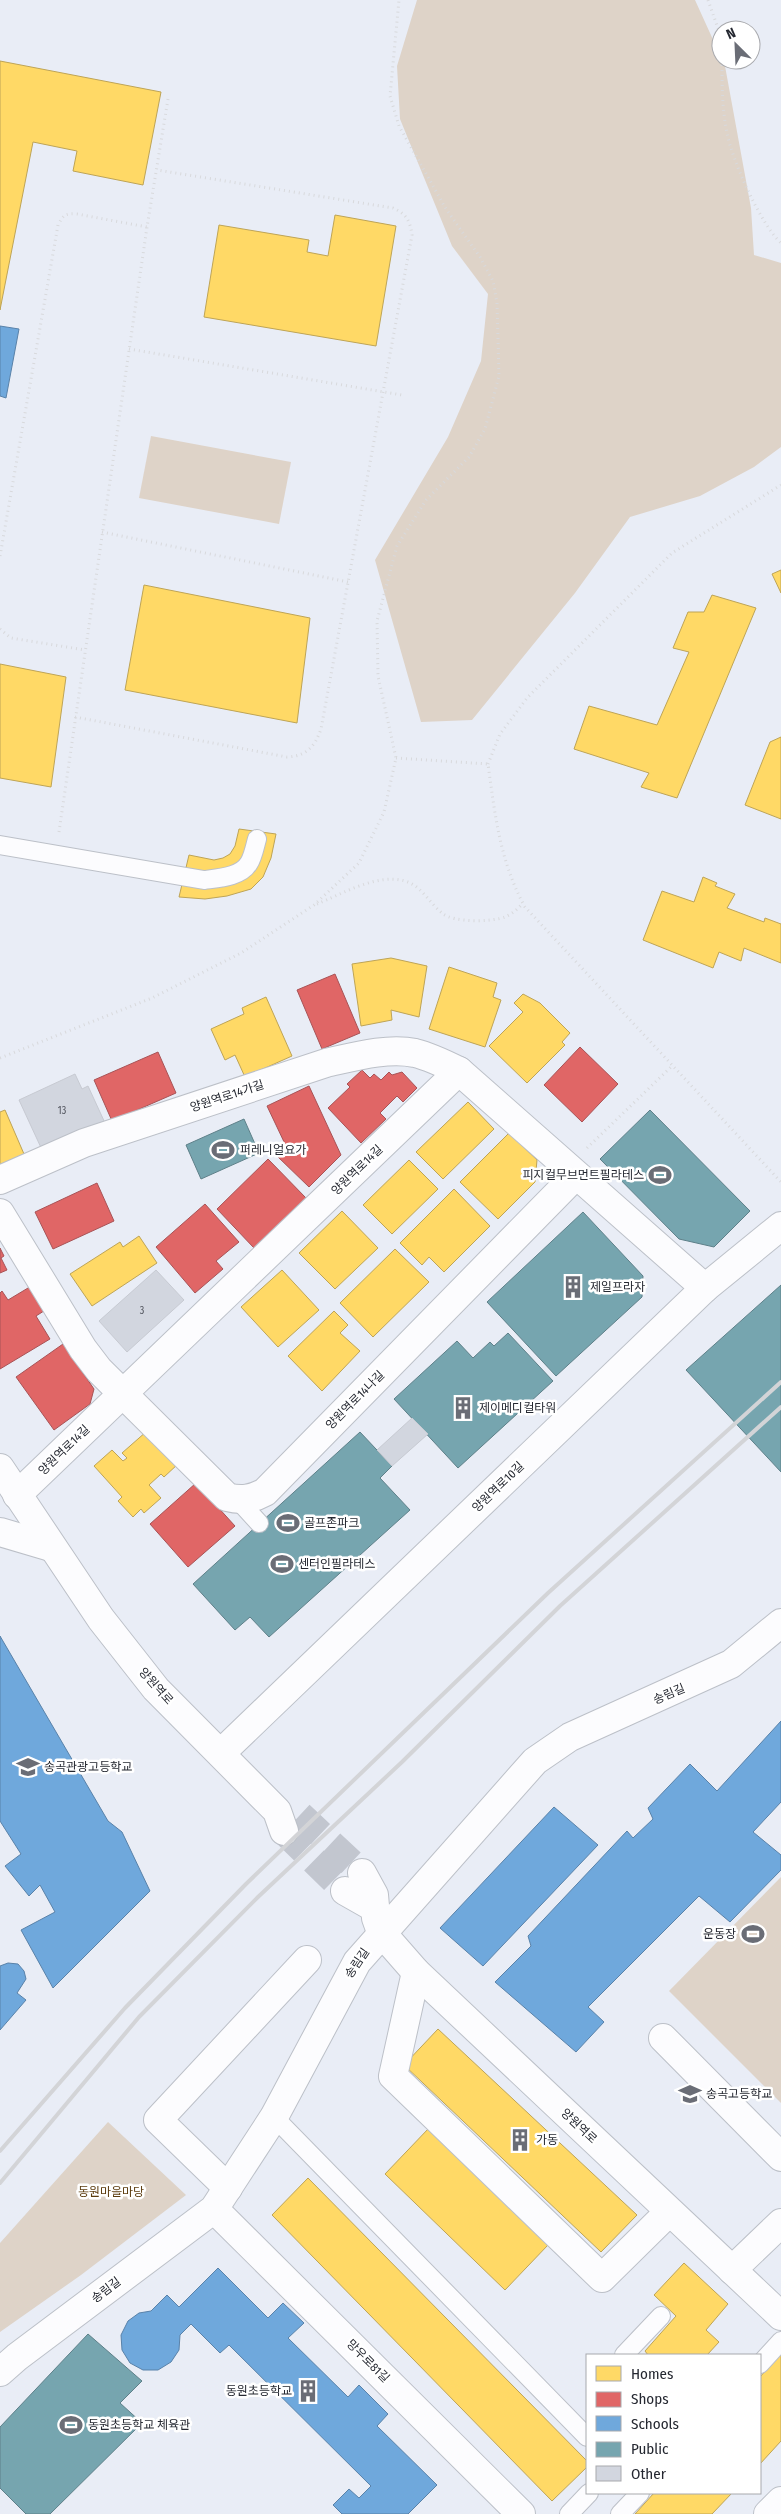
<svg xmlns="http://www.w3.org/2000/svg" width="781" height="2514" font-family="'Fira Sans Condensed','Noto Sans KR',sans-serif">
	<rect width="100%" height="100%" fill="#e9edf6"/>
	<g fill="#ded3c8">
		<polygon points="417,0 695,0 725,66 751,208 754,255 781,263 781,447 754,467 700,496 630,517 575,593 472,720 421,722 375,560 448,437 481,361 488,294 452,246 400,119 397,66"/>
		<polygon points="151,436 291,462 279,524 139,498"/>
		<polygon points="781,1877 781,2103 669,1991"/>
		<polygon points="108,2122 186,2195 81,2275 0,2332 0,2243"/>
	</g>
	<g fill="#ffd966" stroke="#bea456">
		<polygon points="0,61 161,92 143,185 73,171 77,151 33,142 0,310"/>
		<polygon points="335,215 396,226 376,346 204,317 219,225 309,240 307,252 328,256"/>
		<polygon points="781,570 781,593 772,574"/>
		<polygon points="144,585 310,618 297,723 125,690"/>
		<polygon points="712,595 756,608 677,798 641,787 649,773 574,749 589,706 657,725 689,652 673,648 688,612 704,612"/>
		<polygon points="0,664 66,677 51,787 0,778"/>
		<polygon points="781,737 781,819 745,805 770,742"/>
		<polygon points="239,829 276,834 271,858 263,877 251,889 227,896 205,899 179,897 189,855 214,860 223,858 230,854 235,846"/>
		<polygon points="703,877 717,883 715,886 735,894 727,908 764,922 765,918 781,924 781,963 744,948 741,961 719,952 713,968 643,940 662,891 694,902"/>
		<polygon points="391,958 427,966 419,1017 391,1010 392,1020 361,1026 352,964"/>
		<polygon points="449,967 497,983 493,997 501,1000 485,1047 429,1029"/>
		<polygon points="523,994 540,1003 570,1033 562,1042 565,1045 527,1083 489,1046 523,1012 514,1003"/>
		<polygon points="266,997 292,1056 245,1077 235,1055 225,1060 211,1029 244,1014 242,1008"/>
		<polygon points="468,1102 494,1129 443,1179 416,1152"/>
		<polygon points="5,1110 24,1154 0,1165 0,1112"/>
		<polygon points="509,1133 537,1160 535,1182 498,1219 460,1182"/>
		<polygon points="409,1160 438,1189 392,1234 363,1205"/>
		<polygon points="454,1189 490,1226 444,1272 429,1257 422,1265 400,1243"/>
		<polygon points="342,1211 378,1248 335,1289 299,1253"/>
		<polygon points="139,1236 157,1263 92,1306 70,1274 120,1242 123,1247"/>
		<polygon points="395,1249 429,1282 373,1337 340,1303"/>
		<polygon points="282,1270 319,1310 278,1347 241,1307"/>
		<polygon points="334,1311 348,1325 340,1333 360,1351 322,1391 288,1356"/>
		<polygon points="147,1431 178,1464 164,1477 161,1474 149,1485 161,1498 144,1513 141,1509 133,1517 118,1501 122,1497 94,1466 112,1450 123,1461 127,1458 122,1453"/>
		<polygon points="438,2029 637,2215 601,2252 404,2065"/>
		<polygon points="429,2128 548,2245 505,2290 385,2174"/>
		<polygon points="308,2178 587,2461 587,2467 552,2501 272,2215"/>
		<polygon points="684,2263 728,2304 706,2330 719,2342 707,2355 648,2355 645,2351 676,2316 654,2295"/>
		<polygon points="781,2353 781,2441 760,2464 760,2377"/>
		<polygon points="654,2493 732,2493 712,2514 635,2514"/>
	</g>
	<g fill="#e06666" stroke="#a85356">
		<polygon points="335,974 360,1033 322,1049 297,990"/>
		<polygon points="580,1047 618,1084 582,1122 544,1085"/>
		<polygon points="158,1052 176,1093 112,1121 94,1080"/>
		<polygon points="362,1070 370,1078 374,1074 381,1080 389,1072 392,1075 402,1072 417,1088 403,1102 397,1096 380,1113 386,1119 361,1143 328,1108 350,1087 347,1084"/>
		<polygon points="309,1086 341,1155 309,1187 277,1156 286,1146 267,1106"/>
		<polygon points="268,1159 306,1198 254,1248 217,1209"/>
		<polygon points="97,1183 114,1221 53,1249 35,1212"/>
		<polygon points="205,1204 239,1242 216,1261 223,1269 195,1293 156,1247"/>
		<polygon points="0,1248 4,1256 1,1258 7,1270 0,1273"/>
		<polygon points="33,1285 47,1309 36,1316 50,1339 0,1369 0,1293 2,1291 8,1300"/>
		<polygon points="63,1344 94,1389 90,1404 54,1430 16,1377"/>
		<polygon points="196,1483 235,1526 188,1567 150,1524"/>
	</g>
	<g fill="#6fa8dc" stroke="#5982a9">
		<polygon points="0,326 19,329 6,398 0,396"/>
		<polygon points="0,1636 108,1821 122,1832 150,1891 53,1988 21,1930 55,1912 40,1885 29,1896 5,1866 21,1854 0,1821"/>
		<polygon points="781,1721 781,1802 753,1832 781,1855 781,1870 730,1922 699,1896 588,2007 604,2022 576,2052 495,1982 531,1946 528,1936 627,1831 633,1838 653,1819 648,1808 690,1764 717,1791"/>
		<polygon points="554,1807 598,1845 483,1966 440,1928"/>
		<polygon points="8,1963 18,1964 24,1971 26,1979 17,1993 26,2000 0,2030 0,1966"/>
		<polygon points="218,2268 268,2318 283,2303 304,2323 288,2338 348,2397 359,2385 388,2414 377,2426 437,2485 408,2514 342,2514 333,2505 349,2489 359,2498 371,2486 229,2345 220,2353 191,2324 180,2335 179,2350 171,2362 158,2370 143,2370 130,2363 122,2350 121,2335 128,2321 139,2313 151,2311 167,2295 179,2307"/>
	</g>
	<g fill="#76a5af" stroke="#5e8089">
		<polygon points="650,1110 750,1211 714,1247 679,1239 600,1159"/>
		<polygon points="244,1119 259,1153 201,1179 186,1145"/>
		<polygon points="583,1212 643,1276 642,1297 556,1376 487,1302"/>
		<polygon points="781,1285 781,1472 686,1370"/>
		<polygon points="508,1333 553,1381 458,1468 394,1399 457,1341 473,1358 490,1342 494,1346"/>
		<polygon points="360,1432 392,1466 380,1478 410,1510 269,1637 250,1617 235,1630 193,1584"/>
		<polygon points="88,2334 142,2381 120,2403 142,2423 50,2514 26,2514 0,2488 0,2427"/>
	</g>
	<g fill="#d2d6df" stroke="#c7cad2">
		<polygon points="75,1074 82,1089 88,1086 105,1123 43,1152 19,1100"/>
		<polygon points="156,1270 184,1300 127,1352 99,1321"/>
		<polygon points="412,1418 428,1434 392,1466 377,1450"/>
	</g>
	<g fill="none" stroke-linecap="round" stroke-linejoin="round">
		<g stroke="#c2c6cf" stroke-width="28" stroke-dasharray="28 14" stroke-linecap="butt">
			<polyline points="300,1815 362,1873"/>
			<polyline points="284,1831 345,1891"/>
		</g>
		<defs>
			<g id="lane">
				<path d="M 0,845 L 204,880 C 219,878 241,877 249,863 C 253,857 255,846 257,839"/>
				<polyline points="238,1500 259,1523"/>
				<polyline points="274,2117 587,2437"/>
				<polyline points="624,2355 661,2316"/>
				<polyline points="760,2364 781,2341"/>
				<polyline points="569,2514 589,2493"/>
				<polyline points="620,2514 640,2493"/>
			</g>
			<g id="street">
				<path d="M 0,1180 L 84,1143 L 326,1063 C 353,1057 388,1047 415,1053 C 431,1057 445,1064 459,1071 L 705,1288"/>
				<path d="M 0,1213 L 83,1349 L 99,1370 L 227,1497 C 242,1501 252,1499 265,1492 L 576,1175"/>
				<polyline points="17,1495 459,1071"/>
				<polyline points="0,1532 51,1547"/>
				<polyline points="221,1753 705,1288 781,1226"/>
				<polyline points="416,1972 393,2076 602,2278 669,2212"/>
				<polyline points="663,2038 781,2157"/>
				<polyline points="228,2188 158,2120 307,1960"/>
				<polyline points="214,2209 521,2514"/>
				<polyline points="732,2270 781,2223"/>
				<polyline points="768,2514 781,2501"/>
			</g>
			<g id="secondary">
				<polyline points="0,1468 101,1619 156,1689 277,1811 284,1831"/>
				<polyline points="362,1873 374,1895 376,1918 381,1932 416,1972 781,2316"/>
				<polyline points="345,1891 375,1908"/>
				<polyline points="0,2372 17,2357 214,2209 274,2117 357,1962 535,1761 570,1737 731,1664 781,1623"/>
			</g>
		</defs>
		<use href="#lane" stroke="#bcc0c8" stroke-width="20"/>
		<use href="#street" stroke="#bcc0c8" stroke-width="30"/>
		<use href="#secondary" stroke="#bcc0c8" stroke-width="30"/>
		<g stroke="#d8d9dc" stroke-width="3" stroke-dasharray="1 4" stroke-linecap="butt">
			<polyline points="708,0 721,37"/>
			<path d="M 722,60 C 722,84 722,109 727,133 C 732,160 761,225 781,243"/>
			<polyline points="129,349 402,395"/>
			<polyline points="102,532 348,582"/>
			<path d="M 0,556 L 58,225 C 63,215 66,213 77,214 L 147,227"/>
			<polyline points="0,629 11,638 85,650"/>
			<path d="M 75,717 L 287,757 C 307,756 315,746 321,729 L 412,235 C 410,220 406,214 393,208 L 157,170"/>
			<path d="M 396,758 L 488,764 C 495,815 500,862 525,907 L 781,1182"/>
			<polyline points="488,764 500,734 527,698 672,553 781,485"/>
			<polyline points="59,832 147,227 168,99"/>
			<path d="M 317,904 C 342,894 377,873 405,881 C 422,886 429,903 442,913 C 453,923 492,922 505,917 C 512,914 518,909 523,903"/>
			<polyline points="0,1058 152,998 241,953 314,905 359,863 384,812 396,758 378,676 377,621 397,546 426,500 469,457 485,429 499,376 497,303 493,281 480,257 446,209 399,126 390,96 399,0"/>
			<polyline points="587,1148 672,1066"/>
		</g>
		<use href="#lane" stroke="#fcfcfe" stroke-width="18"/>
		<use href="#street" stroke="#fcfcfe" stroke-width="28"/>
		<use href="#secondary" stroke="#fcfcfe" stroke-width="28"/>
		<g stroke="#d3d4d7" stroke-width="4">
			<polyline points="0,2151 125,2008 246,1884 548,1593 781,1382"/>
			<polyline points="0,2183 139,2017 258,1897 402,1762 560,1606 781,1407"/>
		</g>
	</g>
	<defs>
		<symbol id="stadium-bare" viewBox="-9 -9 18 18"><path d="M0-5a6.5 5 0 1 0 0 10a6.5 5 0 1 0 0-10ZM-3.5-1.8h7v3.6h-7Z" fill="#6a6d76" stroke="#fff" stroke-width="2.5" paint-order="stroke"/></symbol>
		<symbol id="building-bare" viewBox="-9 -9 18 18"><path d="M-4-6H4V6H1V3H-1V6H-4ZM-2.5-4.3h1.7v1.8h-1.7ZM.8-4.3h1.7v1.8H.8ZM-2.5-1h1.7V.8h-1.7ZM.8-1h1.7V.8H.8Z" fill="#6a6d76" stroke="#fff" stroke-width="2.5" paint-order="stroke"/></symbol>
		<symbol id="school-bare" viewBox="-9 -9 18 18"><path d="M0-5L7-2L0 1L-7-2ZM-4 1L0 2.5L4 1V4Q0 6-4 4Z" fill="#6a6d76" stroke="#fff" stroke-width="2.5" paint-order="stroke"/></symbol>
	</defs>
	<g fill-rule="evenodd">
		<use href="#stadium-bare" x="207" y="1134" width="32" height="32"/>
		<use href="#stadium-bare" x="644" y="1159" width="32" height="32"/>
		<use href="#building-bare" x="557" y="1271" width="32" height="32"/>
		<use href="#building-bare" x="447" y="1392" width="32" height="32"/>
		<use href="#stadium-bare" x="272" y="1507" width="32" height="32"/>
		<use href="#stadium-bare" x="266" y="1548" width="32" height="32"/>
		<use href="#school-bare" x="12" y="1751" width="32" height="32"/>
		<use href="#stadium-bare" x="737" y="1918" width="32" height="32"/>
		<use href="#school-bare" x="674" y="2078" width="32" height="32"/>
		<use href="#building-bare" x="504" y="2124" width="32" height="32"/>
		<use href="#building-bare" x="292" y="2375" width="32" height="32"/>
		<use href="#stadium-bare" x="55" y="2409" width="32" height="32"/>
	</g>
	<g text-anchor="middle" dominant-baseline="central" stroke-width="5" stroke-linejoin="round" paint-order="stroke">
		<g font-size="10" fill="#52555e">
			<text x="62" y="1111">13</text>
			<text x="142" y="1311">3</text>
		</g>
		<g font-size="12" fill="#252831" stroke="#fff">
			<text transform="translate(227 1096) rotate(-18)">양원역로14가길</text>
			<text transform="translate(357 1170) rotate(-44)">양원역로14길</text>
			<text transform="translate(355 1400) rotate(-45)">양원역로14나길</text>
			<text transform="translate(64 1450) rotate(-44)">양원역로14길</text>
			<text transform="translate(498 1487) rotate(-44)">양원역로10길</text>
			<text transform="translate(156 1686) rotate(48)">양원역로</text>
			<text transform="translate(669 1694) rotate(-23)">송림길</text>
			<text transform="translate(357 1963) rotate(-56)">송림길</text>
			<text transform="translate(579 2126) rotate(43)">양원역로</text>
			<text transform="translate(106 2290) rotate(-37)">송림길</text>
			<text transform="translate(368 2361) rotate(45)">망우로81길</text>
		</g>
		<g font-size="12" fill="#252831" stroke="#fff" text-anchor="start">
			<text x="240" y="1150">퍼레니얼요가</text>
			<text x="644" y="1175" text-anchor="end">피지컬무브먼트필라테스</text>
			<text x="590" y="1287">제일프라자</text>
			<text x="479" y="1408">제이메디컬타워</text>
			<text x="304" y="1523">골프존파크</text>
			<text x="298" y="1564">센터인필라테스</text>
			<text x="44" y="1767">송곡관광고등학교</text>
			<text x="736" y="1934" text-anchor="end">운동장</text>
			<text x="706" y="2094">송곡고등학교</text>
			<text x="536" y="2140">가동</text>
			<text x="292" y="2391" text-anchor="end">동원초등학교</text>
			<text x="88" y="2425">동원초등학교 체육관</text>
		</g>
		<g font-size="12" fill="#5c3c0f" stroke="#fff">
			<text x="111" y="2192">동원마을마당</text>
		</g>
	</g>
	<rect x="586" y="2354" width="175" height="140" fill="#ffffff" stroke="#a8a9ad"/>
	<rect x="596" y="2366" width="25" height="15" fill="#ffd966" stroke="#a8a9ad"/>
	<text x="631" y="2379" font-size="15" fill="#252831">Homes</text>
	<rect x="596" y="2392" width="25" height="15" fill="#e06666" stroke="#a8a9ad"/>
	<text x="631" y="2404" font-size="15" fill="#252831">Shops</text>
	<rect x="596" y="2416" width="25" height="15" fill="#6fa8dc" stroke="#a8a9ad"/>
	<text x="631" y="2429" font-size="15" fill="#252831">Schools</text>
	<rect x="596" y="2442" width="25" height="15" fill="#76a5af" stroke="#a8a9ad"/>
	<text x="631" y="2454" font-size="15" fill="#252831">Public</text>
	<rect x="596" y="2466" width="25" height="15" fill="#d2d6df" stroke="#a8a9ad"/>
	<text x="631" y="2479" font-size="15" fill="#252831">Other</text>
	<g transform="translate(736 45) rotate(336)"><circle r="24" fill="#ffffff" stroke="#a8a9ad"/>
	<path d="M0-4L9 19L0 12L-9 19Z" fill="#6a6d76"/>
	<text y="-8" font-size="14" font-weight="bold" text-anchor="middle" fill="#252831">N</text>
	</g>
</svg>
